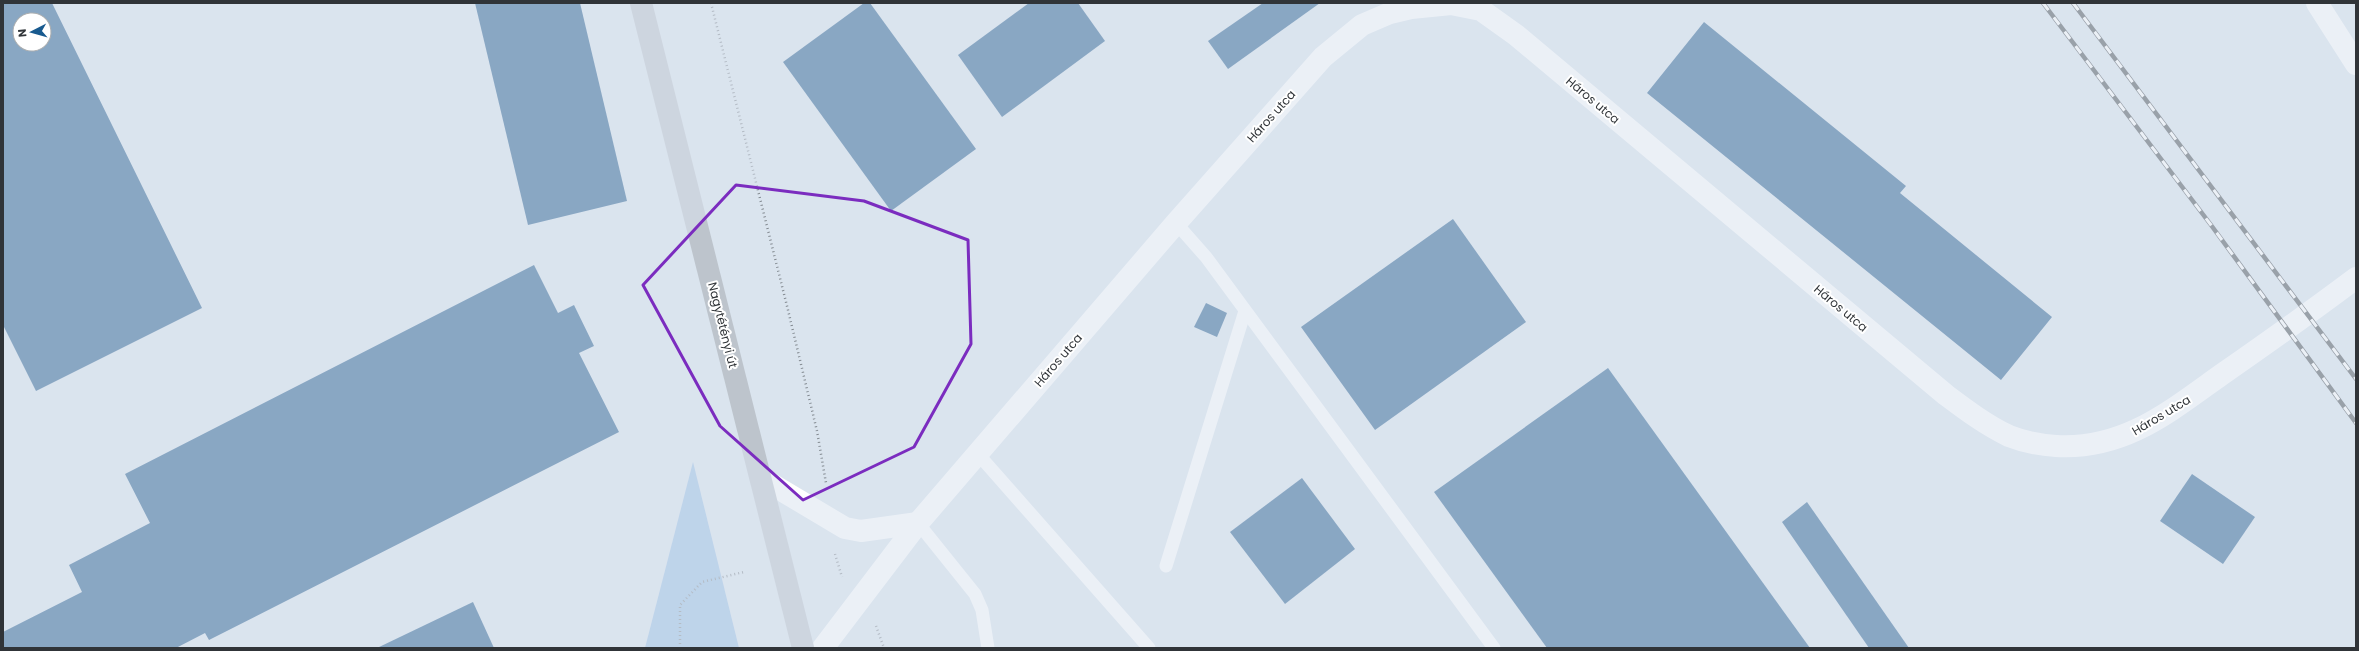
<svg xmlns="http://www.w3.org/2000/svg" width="2359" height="651" font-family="Poppins,sans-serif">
	<rect width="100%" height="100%" fill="#dae4ee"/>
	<polygon fill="#9bc0e5" points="693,462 739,648 645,648"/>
	<g fill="#275e8f" fill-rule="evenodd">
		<path d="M 3,3 L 52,3 L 202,308 L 36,391 L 3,325 ZM 20,20 L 44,20 L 44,44 L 20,44 Z"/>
		<polygon points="475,3 580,3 627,201 528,225"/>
		<polygon points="864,3 870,3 976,149 891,211 783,62"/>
		<polygon points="1029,3 1078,3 1105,41 1002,117 958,55"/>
		<polygon points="1263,3 1320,3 1228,69 1208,41"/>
		<polygon points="1704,22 1906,186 1900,193 2052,317 2001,380 1647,93"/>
		<polygon points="1453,219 1526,322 1375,430 1301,327"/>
		<polygon points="534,265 558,313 574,305 594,346 579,353 619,432 209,640 205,633 176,648 3,648 3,632 82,592 69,565 150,523 125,474"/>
		<polygon points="1206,303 1227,313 1217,337 1194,327"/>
		<polygon points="1608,368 1810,648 1547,648 1434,492"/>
		<polygon points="2192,474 2255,517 2223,564 2160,521"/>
		<polygon points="1302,478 1355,549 1285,604 1230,532"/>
		<polygon points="1807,502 1909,648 1869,648 1782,522"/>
		<polygon points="473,602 494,648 377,648"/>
	</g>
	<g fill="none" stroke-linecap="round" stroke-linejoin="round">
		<g stroke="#858c93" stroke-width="2.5" stroke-dasharray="1 3" stroke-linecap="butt">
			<polyline points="711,3 788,310 817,431 826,483"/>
			<polyline points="835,554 842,577"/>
			<polyline points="876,626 884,648"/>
			<polyline points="680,648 680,605 702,582 744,572"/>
		</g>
		<g stroke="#fff" stroke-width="13">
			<polyline points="1176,223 1206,257 1494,648"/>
			<polyline points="978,454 1149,648"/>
			<polyline points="918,523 975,594 982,610 988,648"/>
			<polyline points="1166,566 1245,311"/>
		</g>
		<g stroke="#fff" stroke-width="22">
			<polyline points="2317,3 2356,64"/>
			<polyline points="761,478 845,528 861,531 918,523"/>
			<path d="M 823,648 L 918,523 L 1176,223 L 1323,57 L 1362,25 L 1390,13 L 1411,8 L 1451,4 L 1481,10 L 1516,35 L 1946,395 C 1966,410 1986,425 2009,436 C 2024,442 2040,445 2056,446 C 2124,450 2169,412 2221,375 C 2267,343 2312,311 2356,278"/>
		</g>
		<polyline stroke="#bdc4cc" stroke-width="22" points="641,3 803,648"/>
		<defs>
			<g id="rail">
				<polyline points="2043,3 2211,225 2356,423"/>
				<polyline points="2073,3 2356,379"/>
			</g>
		</defs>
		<use href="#rail" stroke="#4b5055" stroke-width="4.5"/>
		<use href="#rail" stroke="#fff" stroke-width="3" stroke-dasharray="9" stroke-linecap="butt"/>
	</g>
	<path d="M0 0H2359V651H0ZM 736,185 L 864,201 L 968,240 L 971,344 L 914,447 L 803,500 L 720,426 L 643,285 Z" fill="#dae4ee" fill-opacity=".55" fill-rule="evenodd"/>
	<path fill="none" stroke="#7b2cbf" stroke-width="3" stroke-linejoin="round" d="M 736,185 L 864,201 L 968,240 L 971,344 L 914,447 L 803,500 L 720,426 L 643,285 Z"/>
	<g text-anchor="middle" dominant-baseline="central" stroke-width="4" stroke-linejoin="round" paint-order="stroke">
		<g font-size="12" fill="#303438" stroke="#fff">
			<text transform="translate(1593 100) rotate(40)">Háros utca</text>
			<text transform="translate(1271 116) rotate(-48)">Háros utca</text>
			<text transform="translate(1841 308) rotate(40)">Háros utca</text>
			<text transform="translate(723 325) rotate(76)">Nagytétényi út</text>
			<text transform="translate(1058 360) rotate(-49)">Háros utca</text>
			<text transform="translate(2161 415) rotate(-31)">Háros utca</text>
		</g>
	</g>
	<rect width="2359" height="651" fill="none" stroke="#303438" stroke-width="8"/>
	<g transform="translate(32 32) rotate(264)"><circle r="19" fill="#ffffff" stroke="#acaeaf"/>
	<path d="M0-3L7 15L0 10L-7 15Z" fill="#185a8f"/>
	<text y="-6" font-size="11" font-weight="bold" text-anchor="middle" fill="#303438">N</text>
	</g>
</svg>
